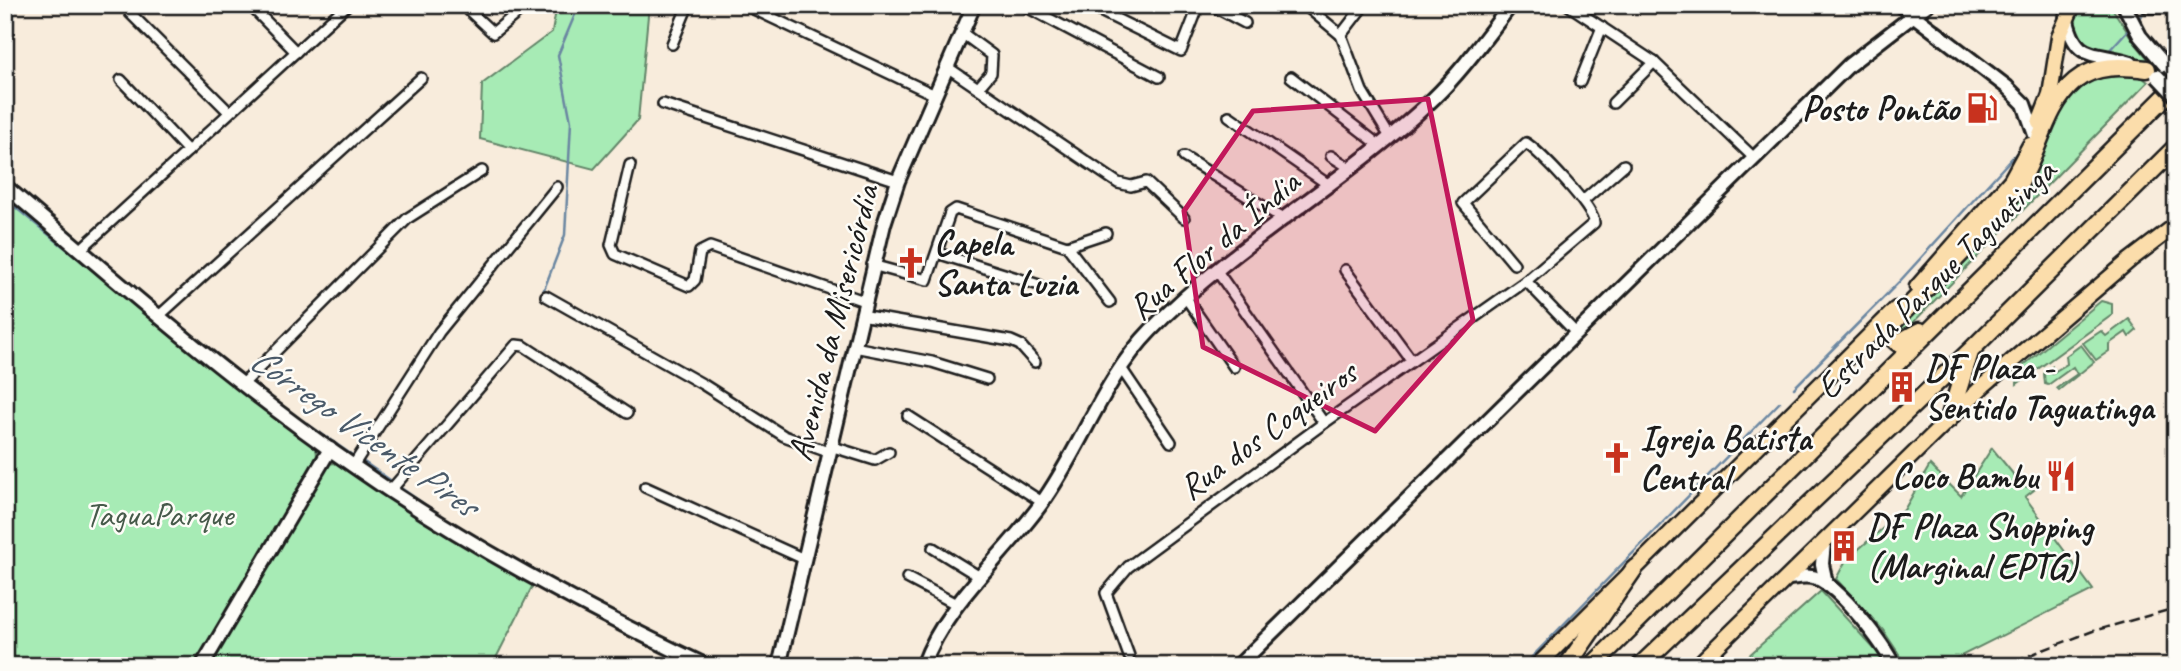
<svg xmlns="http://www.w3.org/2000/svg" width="2181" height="671" font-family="Caveat,sans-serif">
	<rect width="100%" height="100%" fill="#f8ecdc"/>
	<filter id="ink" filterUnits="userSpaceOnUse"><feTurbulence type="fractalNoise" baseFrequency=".0143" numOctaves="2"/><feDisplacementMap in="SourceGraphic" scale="14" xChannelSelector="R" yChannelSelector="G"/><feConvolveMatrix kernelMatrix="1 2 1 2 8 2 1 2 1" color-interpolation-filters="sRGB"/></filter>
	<g filter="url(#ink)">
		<g fill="#a7ebb5" stroke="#628468" stroke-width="2">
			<polygon points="557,5 649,5 638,120 594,169 480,139 482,84 552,32"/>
			<polygon points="2085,5 2110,5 2134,42 2160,73 2149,65 2085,53 2072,22"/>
			<polygon points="2138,74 2148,82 1899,337 1892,328 2065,97 2090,76"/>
			<polygon points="5,191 316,447 317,456 327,464 336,463 534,583 492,666 5,666"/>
			<polygon points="2101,301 2112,304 2112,315 2017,384 2018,370"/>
			<polygon points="2129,319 2137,330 2129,337 2126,332 2109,344 2109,351 2096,360 2083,343 2101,331 2106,336"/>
			<polygon points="2081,345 2094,362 2059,390 2057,388 2077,374 2073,367 2048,385 2045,384 2044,374 2052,367 2052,373 2067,364 2066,356"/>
			<polygon points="1992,448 2022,485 2034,490 2025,497 2093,590 1941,666 1907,666 1883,630 1836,579 1846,560 1904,510 1930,465 1961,496"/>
			<polygon points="1821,591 1878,653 1885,666 1737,666"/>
		</g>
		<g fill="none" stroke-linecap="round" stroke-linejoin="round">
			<g stroke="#6a86a1" stroke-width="2.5">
				<polyline points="2138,19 2144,12"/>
				<polyline points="2107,53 2127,31"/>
				<polyline points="5,199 128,299"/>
				<polyline points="543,292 565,235 571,122 558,55 579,5"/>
				<polyline points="1794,388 1899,282 2022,147"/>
				<polyline points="277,403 355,457"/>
				<polyline points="361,460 393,482"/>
				<polyline points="398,486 459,528"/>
				<polyline points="522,565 694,653"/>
				<polyline points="709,661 719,666"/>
				<polyline points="1523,666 1780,402"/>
			</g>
			<defs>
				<g id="street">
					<polyline points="250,5 296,52"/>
					<polyline points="463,5 493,33 527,5"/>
					<polyline points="745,5 935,95"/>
					<polyline points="1023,5 1159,77"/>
					<polyline points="1088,5 1181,51 1199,5"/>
					<polyline points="1211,5 1245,23"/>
					<polyline points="1305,5 1341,35"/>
					<polyline points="1364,5 1341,35 1362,91 1390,137"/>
					<polyline points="1568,5 1654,62 1753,157"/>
					<polyline points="130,13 229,112"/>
					<polyline points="962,33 992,55 991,73 979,87"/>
					<polyline points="672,44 688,5"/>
					<polyline points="947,67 1118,183 1131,186 1146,182 1184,218"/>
					<polyline points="1291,77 1379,145"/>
					<polyline points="121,80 188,151"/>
					<polyline points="1580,82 1602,27"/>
					<polyline points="1613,103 1654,62"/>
					<polyline points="663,104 898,181"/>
					<polyline points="1229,116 1329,185"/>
					<polyline points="1331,156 1350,168"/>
					<polyline points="1184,157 1282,218"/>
					<polyline points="630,165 611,245 615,254 689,286 695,280 700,252 710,247 864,301"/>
					<polyline points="1583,201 1624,165"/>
					<polyline points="1067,246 1106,233"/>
					<polyline points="80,250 347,5"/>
					<polyline points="937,253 1039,285"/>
					<polyline points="872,265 927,280 950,213 956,209 1067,246 1110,302"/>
					<polyline points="1345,270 1412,361"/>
					<polyline points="1217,271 1324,423"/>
					<polyline points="1526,281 1576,333"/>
					<polyline points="546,296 704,385 784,436 828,452"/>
					<polyline points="1186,298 1234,367"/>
					<polyline points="160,315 421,78"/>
					<polyline points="861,315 1011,341 1020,345 1035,362"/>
					<polyline points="854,347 932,362 987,379"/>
					<polyline points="1121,368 1171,442"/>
					<polyline points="243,384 408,218 482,171"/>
					<polyline points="908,416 1042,502"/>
					<polyline points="830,446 875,460 889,452"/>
					<polyline points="353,466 439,332 557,187"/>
					<polyline points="645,487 804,559"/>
					<polyline points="390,491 516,345 524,346 627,413"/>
					<polyline points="933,548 980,577"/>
					<polyline points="907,578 956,604"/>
					<path d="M 1129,656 L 1106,593 L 1128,567 L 1324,423 L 1526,281 L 1594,223 C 1596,210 1539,151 1526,143 L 1463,203 L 1514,264"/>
				</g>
				<g id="secondary">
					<polyline points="1900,5 2007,87 2024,104 2035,135"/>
					<polyline points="2124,5 2140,36 2176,78"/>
					<path d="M 2066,16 C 2075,63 2094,51 2131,63"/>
					<path d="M 5,186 C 118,282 230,381 352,465 C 463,543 584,608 707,666"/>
					<polyline points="1824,543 1822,564 1826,583"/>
					<path d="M 1789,578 C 1798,577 1808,575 1816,578 C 1840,587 1883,643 1894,666"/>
					<polyline points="202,666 330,449"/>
					<polyline points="779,666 884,224 898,181 974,5"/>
					<path d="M 923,666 C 946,602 1002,558 1041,504 C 1081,449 1103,379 1151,330 C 1236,242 1345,183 1433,99 C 1462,71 1486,37 1511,5"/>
					<polyline points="1238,666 1849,65 1927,5"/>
				</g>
				<g id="primary">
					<polyline points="2148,5 2168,5"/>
					<polyline points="2039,123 2050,95 2059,37 2073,5"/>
					<polyline points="1917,287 2011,180 2030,145"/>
					<polyline points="1537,666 1896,309"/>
					<polyline points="1697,666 1984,385 2130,260 2176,225"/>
				</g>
				<g id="highway">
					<path d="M 1920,331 L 1898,343 L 1888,334 L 1889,327 C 1931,281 1980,240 2016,189 C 2039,156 2043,108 2075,81 C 2096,64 2122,66 2147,69"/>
					<polyline points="1949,419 1970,352"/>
					<polyline points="1567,666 1634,569"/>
					<polyline points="1592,666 2176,86"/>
					<polyline points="1640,666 1971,350 2176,147"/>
				</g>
			</defs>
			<use href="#street" stroke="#1c1c1c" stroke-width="14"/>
			<use href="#secondary" stroke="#1c1c1c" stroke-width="18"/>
			<use href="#primary" stroke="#1c1c1c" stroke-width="19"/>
			<use href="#highway" stroke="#1c1c1c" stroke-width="21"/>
			<use href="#street" stroke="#fdfcf7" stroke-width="9"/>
			<use href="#secondary" stroke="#fdfcf7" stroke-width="12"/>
			<use href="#primary" stroke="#fbddab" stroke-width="14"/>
			<use href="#highway" stroke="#fbddab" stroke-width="16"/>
			<polyline stroke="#1c1c1c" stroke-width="2.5" stroke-dasharray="10 5" stroke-linecap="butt" points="2001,666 2093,631 2176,608"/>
			<defs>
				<polyline id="secondary-bridge" points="2157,76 2176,96"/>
			</defs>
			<use href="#secondary-bridge" stroke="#1c1c1c" stroke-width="18" stroke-linecap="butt"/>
			<use href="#secondary-bridge" stroke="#fdfcf7" stroke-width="12"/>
		</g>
	</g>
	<path fill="#c2185b" fill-opacity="0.2" stroke="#c2185b" stroke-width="5" stroke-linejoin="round" d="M 1428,99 L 1473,320 L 1375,431 L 1203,347 L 1184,211 L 1253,111 Z"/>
	<defs>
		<symbol id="fuel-bare" viewBox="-9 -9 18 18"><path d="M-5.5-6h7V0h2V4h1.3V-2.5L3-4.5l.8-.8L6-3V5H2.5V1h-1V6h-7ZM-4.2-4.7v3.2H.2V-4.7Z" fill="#c8321e" stroke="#fdfcf7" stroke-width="2.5" paint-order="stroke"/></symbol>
		<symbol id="church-bare" viewBox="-9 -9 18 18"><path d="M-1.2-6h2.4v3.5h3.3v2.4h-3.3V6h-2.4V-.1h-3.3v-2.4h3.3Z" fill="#c8321e" stroke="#fdfcf7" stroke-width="2.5" paint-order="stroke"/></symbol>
		<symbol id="building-bare" viewBox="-9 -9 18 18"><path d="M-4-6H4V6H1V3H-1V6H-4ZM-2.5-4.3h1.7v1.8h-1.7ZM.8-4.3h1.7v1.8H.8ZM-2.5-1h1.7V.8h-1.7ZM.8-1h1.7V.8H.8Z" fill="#c8321e" stroke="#fdfcf7" stroke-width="2.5" paint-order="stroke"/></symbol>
		<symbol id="restaurant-bare" viewBox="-9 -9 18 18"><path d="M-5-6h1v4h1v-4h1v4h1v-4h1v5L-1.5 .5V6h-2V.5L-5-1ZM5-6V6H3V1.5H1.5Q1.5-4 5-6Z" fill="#c8321e" stroke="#fdfcf7" stroke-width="2.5" paint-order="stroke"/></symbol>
	</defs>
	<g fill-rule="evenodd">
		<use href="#fuel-bare" x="1960" y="86" width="44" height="44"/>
		<use href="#church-bare" x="889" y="241" width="44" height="44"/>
		<use href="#building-bare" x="1880" y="365" width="44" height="44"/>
		<use href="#church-bare" x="1595" y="436" width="44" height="44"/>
		<use href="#restaurant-bare" x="2039" y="454" width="44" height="44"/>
		<use href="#building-bare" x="1822" y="524" width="44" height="44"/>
	</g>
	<g text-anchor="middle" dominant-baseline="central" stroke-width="5" stroke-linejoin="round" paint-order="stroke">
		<g font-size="35" font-weight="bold" fill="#1c1c1c" stroke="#fdfcf7" text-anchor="start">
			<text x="1959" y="108" text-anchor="end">Posto Pontão</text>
			<text x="934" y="243">Capela<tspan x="934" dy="40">Santa Luzia</tspan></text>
			<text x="1925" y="367">DF Plaza -<tspan x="1925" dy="40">Sentido Taguatinga</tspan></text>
			<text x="1640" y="438">Igreja Batista<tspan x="1640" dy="40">Central</tspan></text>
			<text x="2038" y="476" text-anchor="end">Coco Bambu</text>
			<text x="1867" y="526">DF Plaza Shopping<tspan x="1867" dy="40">(Marginal EPTG)</tspan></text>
		</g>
		<g font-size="35" fill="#1c1c1c" stroke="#fdfcf7">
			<text transform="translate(1214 245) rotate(-40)">Rua Flor da Índia</text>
			<text transform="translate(1936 279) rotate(-45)">Estrada Parque Taguatinga</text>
			<text transform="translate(833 323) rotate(-76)">Avenida da Misericórdia</text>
			<text transform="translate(1268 430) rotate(-36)">Rua dos Coqueiros</text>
		</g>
		<g font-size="35" fill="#465a4a" stroke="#fdfcf7">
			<text x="159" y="514">TaguaParque</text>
		</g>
		<g font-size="37" font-style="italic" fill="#4a5a69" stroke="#fdfcf7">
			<text transform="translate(364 431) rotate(35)">Córrego Vicente Pires</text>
		</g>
	</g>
	<rect width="2181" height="671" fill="none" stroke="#fdfcf7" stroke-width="28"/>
	<rect x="14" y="14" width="2153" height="643" fill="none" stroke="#1c1c1c" stroke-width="2.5" filter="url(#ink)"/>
</svg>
